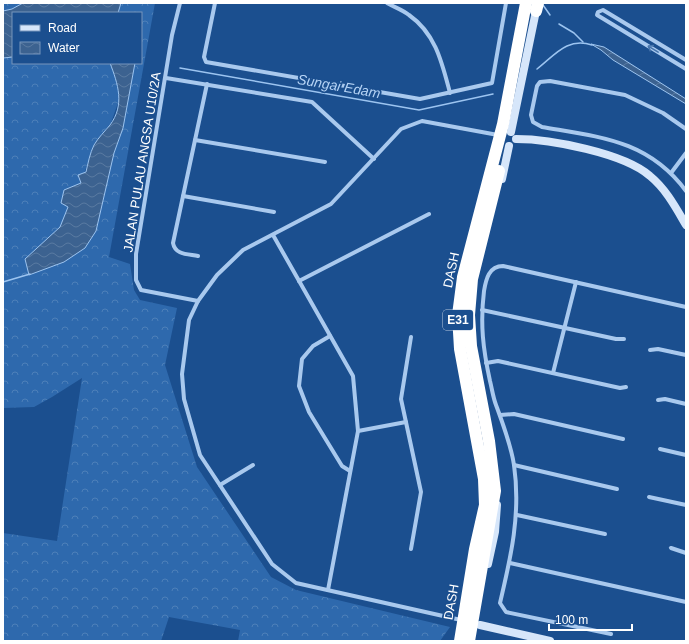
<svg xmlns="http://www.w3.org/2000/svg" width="689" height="644" font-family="Helvetica,sans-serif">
	<defs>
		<pattern id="forest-crowns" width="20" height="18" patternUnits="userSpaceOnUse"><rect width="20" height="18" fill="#2e69ad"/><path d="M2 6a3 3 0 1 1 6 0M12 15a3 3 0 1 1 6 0" fill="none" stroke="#4d80b9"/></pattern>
		<pattern id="water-waves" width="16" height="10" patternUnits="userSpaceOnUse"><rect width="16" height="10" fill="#3c6290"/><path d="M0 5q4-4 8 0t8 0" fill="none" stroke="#597aa1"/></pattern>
	</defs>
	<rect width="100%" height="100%" fill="#1b4f8f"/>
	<g fill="url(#forest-crowns)">
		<polygon points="3,3 23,3 12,9 3,11"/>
		<polygon points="121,3 155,3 109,257 130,264 134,290 140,300 177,308 165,365 197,467 271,577 296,590 450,627 440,641 238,641 240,630 169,617 161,641 3,641 3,533 57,541 82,378 52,397 34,407 3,408 3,58 13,57 13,63 110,63 117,80 120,97 111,123 94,144 81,183 69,206 60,227 25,259 29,275 114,153 123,128 133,69 135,63 141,63 141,13 118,13"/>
	</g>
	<g fill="url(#water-waves)" stroke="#9cc4f0">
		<polygon points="23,3 121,3 118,13 13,13 13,57 3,58 3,11 12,9"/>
		<polygon points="591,44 604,47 686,99 686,104 613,60 601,50"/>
		<path d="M 110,63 L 135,63 L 123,128 L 114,153 L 96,231 L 85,248 L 64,262 L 29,275 L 25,259 L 60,227 L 68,207 L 61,203 L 64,190 L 81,183 L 78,175 L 86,172 C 88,163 90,153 94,145 C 98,138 105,131 110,125 C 125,105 118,84 110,63 Z"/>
	</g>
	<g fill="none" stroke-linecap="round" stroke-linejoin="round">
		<g stroke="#9cc4f0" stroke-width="1.5">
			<polyline points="543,5 550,15"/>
			<polyline points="559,24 574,33 583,42"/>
			<polyline points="180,68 419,110 493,94"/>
			<path d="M 537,69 C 555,55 567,37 592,45"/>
			<polyline points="3,282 30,274"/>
		</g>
		<g stroke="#a9c9ee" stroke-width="4">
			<polyline points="180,3 172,35 136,254 136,280 141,290 198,301"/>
			<polyline points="215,3 204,57 206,62 420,99 492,83 506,3"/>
			<path d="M 387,3 C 394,7 403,10 409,15 C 436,34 442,63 450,93"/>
			<polyline points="686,60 608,13 603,10 598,12 597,15 602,18 686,69"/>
			<polyline points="166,78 312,102 374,159"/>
			<path d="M 686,129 L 663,113 L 625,95 L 550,81 L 540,82 L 537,86 L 531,115 L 533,122 L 542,127 C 600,137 648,140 686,191"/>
			<polyline points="195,140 325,162"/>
			<polyline points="671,173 686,153"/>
			<polyline points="183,196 274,212"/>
			<polyline points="273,235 353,376 358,431 328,590"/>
			<path d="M 198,256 C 188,254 175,255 173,243 L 207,84"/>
			<polyline points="299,281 429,214"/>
			<polyline points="482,310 616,339 624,339"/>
			<polyline points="330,336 313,346 302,359 299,386 309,412 342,466 350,471"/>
			<polyline points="650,350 658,349 686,355"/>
			<polyline points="486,363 498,361 620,388 626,387"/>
			<polyline points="553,373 576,282"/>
			<polyline points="658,400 665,399 686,404"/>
			<polyline points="500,415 514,414 623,439"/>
			<polyline points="358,431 406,422"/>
			<polyline points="660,449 686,455"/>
			<polyline points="514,465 617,489"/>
			<polyline points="220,485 253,465"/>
			<polyline points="649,497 686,505"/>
			<polyline points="517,515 605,534"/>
			<polyline points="671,548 686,553"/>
			<polyline points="411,549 421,492 401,399 411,337"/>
			<polyline points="510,563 686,602"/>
			<polyline points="461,620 296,583 272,564 200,455 184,399 182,374 189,320 198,301 217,275 243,250 331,204 401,129 422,121 498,135"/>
			<path d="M 611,634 L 506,612 L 500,603 C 511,557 521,513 514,465 C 511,445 503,424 496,405 C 493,397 492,389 490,381 C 483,349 480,324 484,291 C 486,279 489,266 503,266 L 686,307"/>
		</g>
		<g stroke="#d6e6fa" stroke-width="8">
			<polyline points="511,132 536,11"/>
			<path d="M 516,139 C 550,139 624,153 650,176 C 666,189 676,208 686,225"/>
			<polyline points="502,179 509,146"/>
			<polyline points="488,564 495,532 497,505"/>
			<polyline points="480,625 550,641"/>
		</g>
		<polyline stroke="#fff" stroke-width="12" points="536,11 538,3"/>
		<g stroke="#fff" stroke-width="12">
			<polyline points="460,641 475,549 485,505 484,479 460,349 458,315 463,277 503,124 526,3"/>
			<polyline points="469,641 495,491 489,441 471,346 469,315 472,279 499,171"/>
		</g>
	</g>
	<defs><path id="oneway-shaft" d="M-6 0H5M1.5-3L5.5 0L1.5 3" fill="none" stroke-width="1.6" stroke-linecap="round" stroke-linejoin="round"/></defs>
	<use stroke="#4674ac" href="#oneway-shaft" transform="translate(653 49) rotate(-149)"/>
	<g text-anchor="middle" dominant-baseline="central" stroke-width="3.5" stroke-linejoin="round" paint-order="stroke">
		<rect fill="#1b4f8f" stroke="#bbcadd" stroke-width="1" x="443" y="310" width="30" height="20" rx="3"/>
		<g font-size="12" font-weight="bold" fill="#fff">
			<text x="458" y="320">E31</text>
		</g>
		<g font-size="13" fill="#fff" stroke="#1b4f8f">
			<text transform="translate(142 162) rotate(-81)">JALAN PULAU ANGSA U10/2A</text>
			<text transform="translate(451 270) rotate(-78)">DASH</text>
			<text transform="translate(451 602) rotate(-80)">DASH</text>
		</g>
		<g font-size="14" font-style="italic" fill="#b5d3f5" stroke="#1b4f8f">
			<text transform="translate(339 86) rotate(10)">Sungai Edam</text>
		</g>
	</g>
	<rect width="689" height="644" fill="none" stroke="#ffffff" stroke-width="8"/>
	<rect x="12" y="12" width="130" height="52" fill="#1b4f8f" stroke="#7695bc"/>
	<rect x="20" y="25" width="20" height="6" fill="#d6e6fa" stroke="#7695bc"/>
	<text x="48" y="32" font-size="12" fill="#ffffff">Road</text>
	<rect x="20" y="42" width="20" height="12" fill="url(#water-waves)" stroke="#7695bc"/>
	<text x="48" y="52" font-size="12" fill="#ffffff">Water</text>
	<path d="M549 624v6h83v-6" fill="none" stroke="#ffffff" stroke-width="2"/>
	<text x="555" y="624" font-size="12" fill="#ffffff" stroke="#1b4f8f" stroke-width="3" paint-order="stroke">100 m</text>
</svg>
